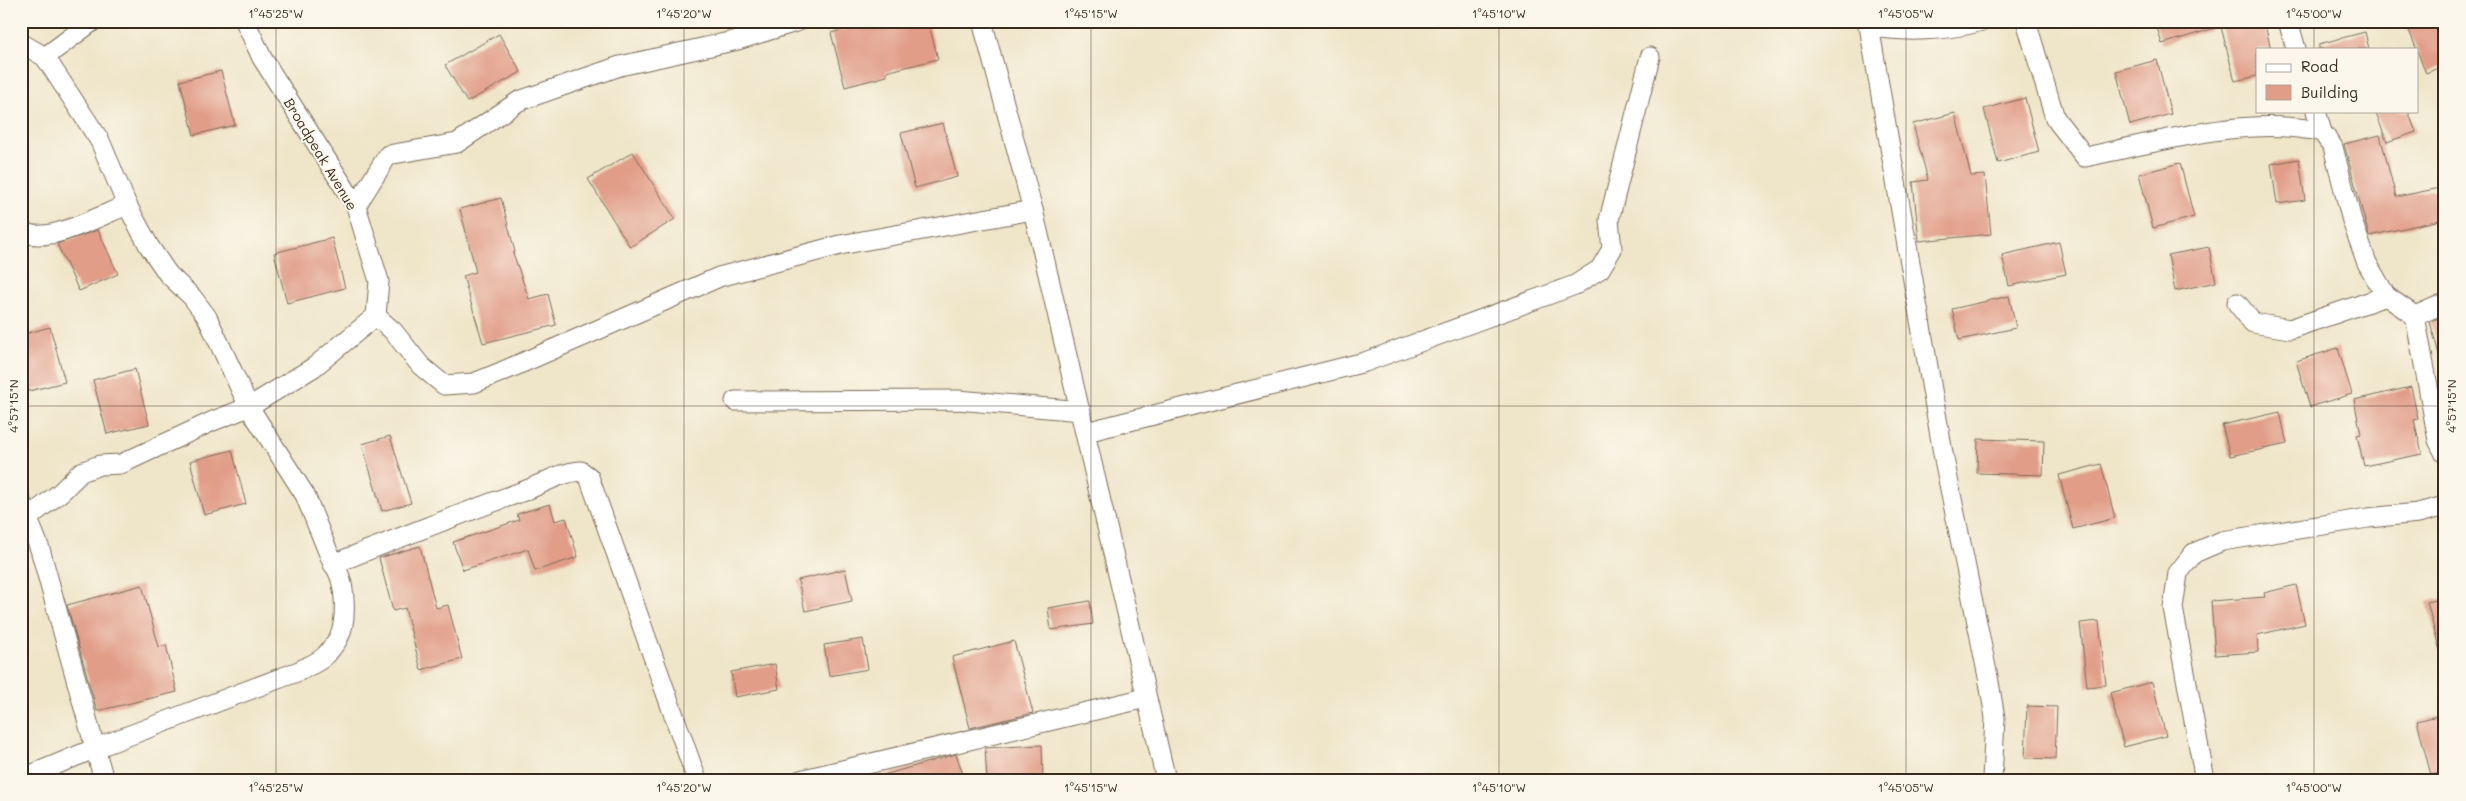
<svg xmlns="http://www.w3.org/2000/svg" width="2466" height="801" font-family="Mali,sans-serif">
	<rect width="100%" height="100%" fill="#fbf7ec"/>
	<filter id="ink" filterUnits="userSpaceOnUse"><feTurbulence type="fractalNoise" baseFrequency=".02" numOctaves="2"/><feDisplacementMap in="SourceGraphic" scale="10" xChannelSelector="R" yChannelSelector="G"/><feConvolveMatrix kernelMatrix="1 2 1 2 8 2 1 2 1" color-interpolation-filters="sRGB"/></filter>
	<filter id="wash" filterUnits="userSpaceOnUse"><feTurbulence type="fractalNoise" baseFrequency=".0096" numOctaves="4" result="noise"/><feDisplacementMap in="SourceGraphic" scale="20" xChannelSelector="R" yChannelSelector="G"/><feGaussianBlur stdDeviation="1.12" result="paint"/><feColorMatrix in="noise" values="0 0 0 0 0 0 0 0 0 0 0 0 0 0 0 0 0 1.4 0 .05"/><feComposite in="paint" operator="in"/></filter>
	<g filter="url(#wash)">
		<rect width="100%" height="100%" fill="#efe5c9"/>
		<g id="blocks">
			<g fill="#e19d88">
				<polygon points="876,21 928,21 938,59 886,72 887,76 845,87 831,33"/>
				<polygon points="2155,21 2224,21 2225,25 2162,44"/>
				<polygon points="2243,21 2264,21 2271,49 2257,49 2257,76 2235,81 2221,27"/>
				<polygon points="2417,21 2445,21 2445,65 2426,73 2407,25"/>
				<polygon points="2365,32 2369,49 2319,49 2319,44"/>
				<polygon points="499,34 521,72 467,102 445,65"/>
				<polygon points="2157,60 2171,114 2130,125 2116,71"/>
				<polygon points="221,71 235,125 194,135 180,81"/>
				<polygon points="2025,98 2039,152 1998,163 1984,109"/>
				<polygon points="2375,111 2408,111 2416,132 2387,142"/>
				<polygon points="1955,113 1971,176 1985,175 1991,234 1919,241 1913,182 1928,180 1913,124"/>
				<polygon points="943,123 957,177 915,188 901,133"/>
				<polygon points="2380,135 2396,197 2445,187 2445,219 2369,236 2344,144"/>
				<polygon points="633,152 675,219 630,247 588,179"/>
				<polygon points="2299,159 2305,200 2277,204 2271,164"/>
				<polygon points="2180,163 2194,217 2153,228 2139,174"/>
				<polygon points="501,198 515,252 513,253 529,299 548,294 556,325 483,343 463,276 476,272 460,209"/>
				<polygon points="98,230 118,274 79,291 57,244"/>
				<polygon points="332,238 345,288 287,303 274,253"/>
				<polygon points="2059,242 2066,274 2009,286 2002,255"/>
				<polygon points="2209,247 2216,282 2175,291 2168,255"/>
				<polygon points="2009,296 2016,328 1959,340 1952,309"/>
				<polygon points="2445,315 2445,358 2440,358 2430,322"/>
				<polygon points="50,327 65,382 21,393 21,335"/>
				<polygon points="2338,348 2352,394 2310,407 2296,361"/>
				<polygon points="135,369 149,424 107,434 93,380"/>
				<polygon points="2411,387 2418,419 2414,420 2422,454 2364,466 2357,435 2361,434 2354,400"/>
				<polygon points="2280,412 2287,444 2230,456 2222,425"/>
				<polygon points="390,436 411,503 382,511 362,444"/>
				<polygon points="1978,439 2044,441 2043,475 1977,473"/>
				<polygon points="232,450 246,504 204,515 190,461"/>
				<polygon points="2101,464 2115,518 2073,529 2059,475"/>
				<polygon points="550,504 555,521 566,518 578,557 535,571 528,549 463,570 453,542 519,520 517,514"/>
				<polygon points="420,546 436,608 448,605 462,659 421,670 405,608 393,611 379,558"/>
				<polygon points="845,569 852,601 805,611 798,580"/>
				<polygon points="142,585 159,647 166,645 177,692 97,711 67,605"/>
				<polygon points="2296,585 2305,624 2257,635 2258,652 2215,655 2211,601 2265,597 2264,593"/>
				<polygon points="2445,598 2445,650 2440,651 2427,602"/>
				<polygon points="1090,601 1093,624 1051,630 1048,608"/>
				<polygon points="2099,621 2106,685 2087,687 2080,623"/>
				<polygon points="863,639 868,669 829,676 824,645"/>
				<polygon points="1014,641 1033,713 970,728 952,657"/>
				<polygon points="775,664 779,689 735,697 731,672"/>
				<polygon points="2152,682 2166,736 2124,747 2110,693"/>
				<polygon points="2027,706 2057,707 2055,759 2025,758"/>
				<polygon points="2445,714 2445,772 2431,775 2417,721"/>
				<polygon points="1042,745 1043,780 987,780 985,748"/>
				<polygon points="956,754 965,780 877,780 877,777"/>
			</g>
		</g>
	</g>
	<g filter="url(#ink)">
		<use href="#blocks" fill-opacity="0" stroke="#7a6b5a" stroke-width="1"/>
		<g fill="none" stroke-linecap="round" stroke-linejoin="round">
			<defs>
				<g id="minor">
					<polyline points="982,21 1033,210 1166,780"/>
					<path d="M 1865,21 L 1869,26 C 1904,33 1947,31 1982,21"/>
					<path d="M 2026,21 L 2055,118 L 2085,157 C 2161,142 2245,115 2322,132 L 2333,147 L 2352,221 L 2367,263 L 2386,296"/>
					<polyline points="2288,21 2296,49"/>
					<polyline points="1869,26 1944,459 1989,682 1995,718 1992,780"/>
					<polyline points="21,43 45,57 100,141 127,205"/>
					<polyline points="45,57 93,21"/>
					<polyline points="2316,111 2322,132"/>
					<polyline points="356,206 388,155 457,143 519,101 620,66 738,40 799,21"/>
					<path d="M 21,230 C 43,248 103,214 127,205 L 149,246 L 168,274 L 192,297 L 207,317 L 249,407 L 305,495 L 333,564 C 346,579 348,621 338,639 C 335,644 330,650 326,655 C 320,662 308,666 299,671 L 96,748 L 21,779"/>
					<polyline points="2237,303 2253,323 2290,329 2386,296 2415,316 2438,440 2445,454"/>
					<polyline points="376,316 393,331 421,366 444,385 474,383 501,372 719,277 840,245 1033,210"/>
					<polyline points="2415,316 2445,303"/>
					<polyline points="735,401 958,400 1081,411"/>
					<polyline points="1086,432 1365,362 1575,285 1600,269 1612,249 1609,220 1650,57"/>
					<polyline points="21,501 40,549 104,780"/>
					<polyline points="29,517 61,492 81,472 100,465 121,464 213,421 249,407 314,367 376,316 379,281 356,206 262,58 245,21"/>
					<path d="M 333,564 C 396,539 459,514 524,491 C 543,484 560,472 581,471 L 589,477 L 697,780"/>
					<polyline points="800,780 1146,698"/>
					<polyline points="2205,780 2173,608 2178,573 2194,553 2222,541 2368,518 2418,513 2445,506"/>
				</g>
			</defs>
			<use href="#minor" stroke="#7a6b5a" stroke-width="21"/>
			<use href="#minor" stroke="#fff" stroke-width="19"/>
		</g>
	</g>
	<path fill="none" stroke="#3b2a1e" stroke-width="1" stroke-opacity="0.45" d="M 276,21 L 276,780M 684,21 L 684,780M 1091,21 L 1091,780M 1499,21 L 1499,780M 1906,21 L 1906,780M 2314,21 L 2314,49M 2314,111 L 2314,780M 21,406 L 2445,406"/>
	<g text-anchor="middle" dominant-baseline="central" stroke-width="4" stroke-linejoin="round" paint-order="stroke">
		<g font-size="14" fill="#3b2a1e" stroke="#fbf7ec">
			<text transform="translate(321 154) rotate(59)">Broadpeak Avenue</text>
		</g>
	</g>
	<rect width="2466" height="801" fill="none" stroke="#fbf7ec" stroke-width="55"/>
	<rect x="2256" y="48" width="162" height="65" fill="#fbf7ec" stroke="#aea59a"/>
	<rect x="2266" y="64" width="25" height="8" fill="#ffffff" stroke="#aea59a"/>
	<text x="2301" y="72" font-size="15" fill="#3b2a1e">Road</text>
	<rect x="2266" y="85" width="25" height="15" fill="#e19d88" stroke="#aea59a"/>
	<text x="2301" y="98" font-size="15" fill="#3b2a1e">Building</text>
	<rect x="28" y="28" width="2410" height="746" fill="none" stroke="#3b2a1e" stroke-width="2"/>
	<g font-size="12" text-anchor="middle" fill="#3b2a1e">
		<text x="276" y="18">1°45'25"W</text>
		<text x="684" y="18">1°45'20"W</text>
		<text x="1091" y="18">1°45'15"W</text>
		<text x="1499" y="18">1°45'10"W</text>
		<text x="1906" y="18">1°45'05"W</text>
		<text x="2314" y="18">1°45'00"W</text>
		<text transform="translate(14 406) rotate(-90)" y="4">4°57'15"N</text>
		<text transform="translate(2452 406) rotate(-90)" y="4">4°57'15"N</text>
		<text x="276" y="792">1°45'25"W</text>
		<text x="684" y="792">1°45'20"W</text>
		<text x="1091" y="792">1°45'15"W</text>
		<text x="1499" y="792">1°45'10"W</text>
		<text x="1906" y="792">1°45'05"W</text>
		<text x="2314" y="792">1°45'00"W</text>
	</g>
</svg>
